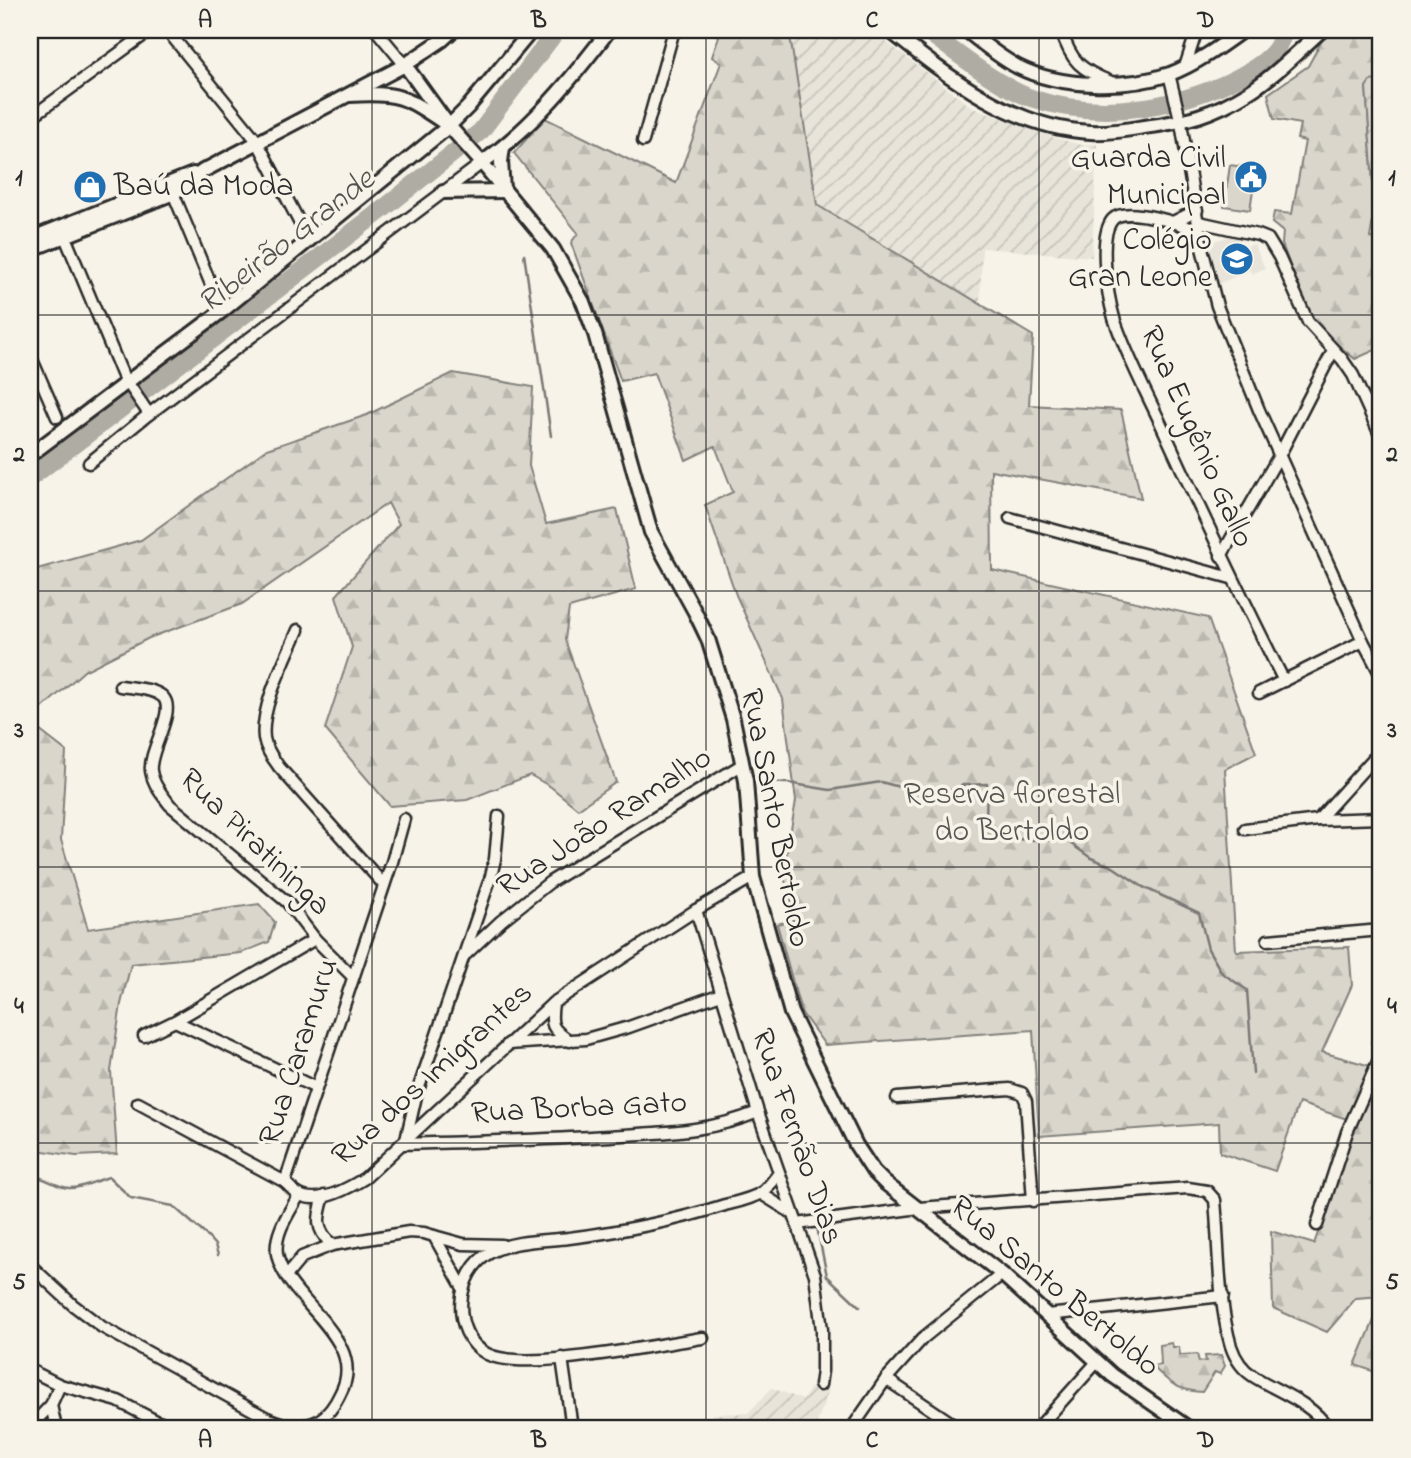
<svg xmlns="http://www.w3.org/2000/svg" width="1411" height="1458" font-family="'Indie Flower',sans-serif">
	<defs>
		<pattern id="industrial-furrows" width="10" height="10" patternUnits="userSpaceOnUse" patternTransform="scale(1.75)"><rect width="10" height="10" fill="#e8e4da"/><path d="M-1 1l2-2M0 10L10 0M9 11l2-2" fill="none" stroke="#c7c4bb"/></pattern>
		<pattern id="forest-firs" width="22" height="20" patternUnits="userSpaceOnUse" patternTransform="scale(1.75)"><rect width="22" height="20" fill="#dad6cc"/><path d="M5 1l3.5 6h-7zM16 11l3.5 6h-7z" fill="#bbb8af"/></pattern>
		<pattern id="park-crowns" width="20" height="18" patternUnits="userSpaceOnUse" patternTransform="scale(1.75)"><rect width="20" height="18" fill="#dad6cc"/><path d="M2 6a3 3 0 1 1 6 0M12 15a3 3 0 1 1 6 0" fill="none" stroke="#bbb8af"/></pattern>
	</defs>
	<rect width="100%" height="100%" fill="#f7f3e8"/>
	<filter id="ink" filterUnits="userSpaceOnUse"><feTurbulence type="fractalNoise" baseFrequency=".0143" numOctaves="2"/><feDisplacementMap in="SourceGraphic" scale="14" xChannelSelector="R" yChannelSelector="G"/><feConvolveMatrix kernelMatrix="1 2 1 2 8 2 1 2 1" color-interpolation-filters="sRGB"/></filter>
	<g filter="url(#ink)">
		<polygon fill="#e8e4da" points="1235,235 1241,249 1254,244 1265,268 1252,274 1250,270 1218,284 1210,242"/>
		<g fill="url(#industrial-furrows)">
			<polygon points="743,30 871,30 973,108 1052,137 1082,145 1097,144 1092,257 982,248 980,303 816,205"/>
			<polygon points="813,1384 829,1390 816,1425 822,1428 690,1428 697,1419 705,1425 713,1414 748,1413 772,1388 803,1400"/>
		</g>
		<g fill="url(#forest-firs)" stroke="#82807c" stroke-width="2">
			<polygon points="712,30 789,30 817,205 1033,336 1029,405 1121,410 1141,498 991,470 992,570 1208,618 1256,753 1225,769 1236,951 1349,947 1352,985 1322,1052 1381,1069 1381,1296 1356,1298 1327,1332 1273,1308 1271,1231 1314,1244 1356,1122 1299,1103 1275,1171 1220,1153 1219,1123 1039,1136 1033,1030 825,1045 801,1012 777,924 797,919 783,874 796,801 783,699 736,595 705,505 733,492 715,446 686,460 654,373 621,381 571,243 578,233 514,153 545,118 676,183 721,63 712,57 719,36 711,32"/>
			<polygon points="1333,30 1381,30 1381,82 1377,80 1366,87 1375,208 1370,238 1381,237 1381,358 1377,349 1355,359 1311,322 1282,244 1283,232 1272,223 1274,212 1292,214 1305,141 1297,139 1300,124 1274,119 1268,94 1308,66 1322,40"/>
			<polygon points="453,373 533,387 529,466 546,524 617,509 636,589 569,608 565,640 616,782 578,809 551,787 530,775 467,800 390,806 325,729 352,647 336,596 399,524 388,503 242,604 149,638 84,671 30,719 30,571 141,540 267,449 367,415"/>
			<polygon points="30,723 66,751 61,840 88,929 259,904 275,922 269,942 241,953 131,964 121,1004 111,1071 117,1154 76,1156 30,1149"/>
			<polygon points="1381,1304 1381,1374 1355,1365"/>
			<path d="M 1172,1343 L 1173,1347 L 1179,1347 L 1180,1355 L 1197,1354 L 1199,1362 L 1206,1361 L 1205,1356 L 1221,1355 L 1225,1366 L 1220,1374 L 1215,1372 L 1202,1392 C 1176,1390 1170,1383 1152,1366 L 1161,1365 L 1160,1345 Z"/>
		</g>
		<polygon fill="url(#park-crowns)" stroke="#82807c" stroke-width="2" points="1377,80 1381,82 1381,207 1375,208 1366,87 1370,81"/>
		<polygon fill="#dad6cc" stroke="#82807c" stroke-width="2" points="1230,165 1256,169 1250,210 1224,206"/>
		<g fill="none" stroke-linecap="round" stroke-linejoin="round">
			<g stroke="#7a7874" stroke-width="2.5">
				<polyline points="524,254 551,436"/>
				<polyline points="755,782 788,783 830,790 881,782 936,797 963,785 987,784 986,820 1010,839 1067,841 1091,858 1113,867 1143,887 1199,913 1208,949 1222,973 1247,990 1253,1073"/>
				<polyline points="30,1170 36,1176"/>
				<path d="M 30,1176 C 43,1175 55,1187 69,1188 C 81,1189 97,1180 109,1177 L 131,1198 L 173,1206 L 205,1234 L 215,1245 L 218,1255"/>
				<polyline points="817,1227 827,1276 860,1307"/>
			</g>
			<g stroke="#afaca4" stroke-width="18">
				<path d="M 925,30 C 956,52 998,87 1034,99 C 1098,120 1173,109 1233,80 C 1247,73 1266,63 1276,49 C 1280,43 1282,36 1286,30"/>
				<polyline points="30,478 383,209 481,131 557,30"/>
			</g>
			<defs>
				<g id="minor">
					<polyline points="167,30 257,141 309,241"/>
					<polyline points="376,30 405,65"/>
					<path d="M 1061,30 C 1071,62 1081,70 1111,82"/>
					<polyline points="1221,30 1236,35"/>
					<polyline points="1185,67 1197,30"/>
					<polyline points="1169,74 1181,123 1202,248 1217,306 1259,410 1363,641 1381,675"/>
					<polyline points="30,118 151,30"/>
					<polyline points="643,141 674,30"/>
					<polyline points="171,188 222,311"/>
					<polyline points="1173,222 1197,210"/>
					<polyline points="1199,222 1258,235 1268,239 1279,257 1308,322 1342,359 1353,375 1381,437"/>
					<polyline points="63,232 123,376 149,414"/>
					<path d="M 1200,232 C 1184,225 1127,205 1113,219 C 1097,236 1108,297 1114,318 C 1127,358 1149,397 1166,435 C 1204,518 1243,600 1284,681"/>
					<polyline points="30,355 57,417"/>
					<polyline points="89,463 149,414 482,163"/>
					<polyline points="1010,518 1231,578"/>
					<polyline points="1221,556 1280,454 1333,351"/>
					<path d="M 298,630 C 286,659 260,707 264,738 C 266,750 273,758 279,767 L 384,885"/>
					<path d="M 120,686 C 133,688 153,688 163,697 C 177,711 148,751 151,771 C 153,784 162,795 170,805 L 287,902 L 315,939 L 352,976"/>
					<polyline points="1259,693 1363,641"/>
					<polyline points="1318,820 1381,818"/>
					<polyline points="1245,829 1318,820 1381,750"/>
					<polyline points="696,910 758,1112 815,1275 822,1330 822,1371 820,1385"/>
					<polyline points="1268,940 1381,930"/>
					<polyline points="466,954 501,921 550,882 743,764"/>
					<path d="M 553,1003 C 550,1025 551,1029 570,1041"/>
					<polyline points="175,1021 316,1088"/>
					<polyline points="1381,1026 1378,1042 1381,1050"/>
					<polyline points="144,1036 175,1021 315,939"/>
					<polyline points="508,1044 586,1039 629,1027 721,994"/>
					<polyline points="897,1098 996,1090 1010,1089 1022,1093 1026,1101 1033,1201"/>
					<path d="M 138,1103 L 285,1182 C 289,1186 293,1191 298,1194 C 317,1206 349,1188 365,1178 L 553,1003 L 696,910 L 753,877"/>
					<polyline points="406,1140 416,1096 491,876 495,859 499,816"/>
					<path d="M 401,1144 C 471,1142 541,1140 610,1136 C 665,1132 706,1133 758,1112"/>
					<polyline points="285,1182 392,862 404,819"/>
					<polyline points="760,1193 792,1213"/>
					<path d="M 324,1196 C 318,1217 314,1228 332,1245"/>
					<path d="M 797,1224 L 919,1208 L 1188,1188 L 1207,1191 L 1215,1200 C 1219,1244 1218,1303 1231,1346 C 1235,1358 1242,1369 1253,1376 C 1278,1392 1311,1402 1328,1428"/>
					<polyline points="1317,1225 1347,1132 1381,1055"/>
					<polyline points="434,1236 463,1244 502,1245"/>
					<path d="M 30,1265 L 73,1305 L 102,1327 L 267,1418 C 284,1425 300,1430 318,1421 C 328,1415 336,1403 341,1392 C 369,1339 285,1300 277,1254 C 274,1233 289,1213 299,1195"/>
					<polyline points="287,1275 302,1257 332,1245 409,1232 424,1233 434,1236 463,1288"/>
					<polyline points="1047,1315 1223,1296"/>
					<path d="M 703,1338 C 657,1344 524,1373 487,1354 C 449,1334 455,1271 491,1252 C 514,1240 544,1241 569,1238 C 625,1231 672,1222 725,1205 C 737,1202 751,1199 761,1193 C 768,1188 773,1180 779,1173"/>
					<polyline points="562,1358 572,1428"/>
					<polyline points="30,1370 60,1385 118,1401 158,1422 175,1426 212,1428"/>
					<polyline points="886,1379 959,1428"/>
					<polyline points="51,1405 56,1428"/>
					<polyline points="30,1427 51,1405 60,1385"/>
					<polyline points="222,1428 258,1425 267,1418"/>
					<polyline points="852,1428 886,1379 923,1338 1002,1274"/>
					<polyline points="1038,1428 1097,1362"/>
				</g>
				<g id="tertiary">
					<polyline points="482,163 553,249 583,302 595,334 651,532 695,612 708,639 733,719 746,781 753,877 791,1013 856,1145 873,1171 885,1183 1002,1274 1112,1375 1188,1428"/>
					<polyline points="443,192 505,191"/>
					<polyline points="30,455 222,311 449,126"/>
				</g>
				<g id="secondary">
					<path d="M 889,30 C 947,76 1013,129 1091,132 C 1108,133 1127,130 1144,127 C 1185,122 1214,114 1249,92 C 1277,74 1298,51 1322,30"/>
					<path d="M 966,30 C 982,43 999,57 1018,67 C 1060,88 1125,89 1170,74 C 1196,64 1221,46 1243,30"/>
					<path d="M 405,65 L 449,126 L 482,163 C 533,126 571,80 609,30"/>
					<path d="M 350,95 C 398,92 404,96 443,122"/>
					<polyline points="449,126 468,107 532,30"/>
					<polyline points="503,189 501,162 503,147"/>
					<polyline points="30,239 193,174"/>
					<polyline points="30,250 174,193 203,171 405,65 442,40 453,30"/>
				</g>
			</defs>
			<use href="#minor" stroke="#2b2b2b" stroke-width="15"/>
			<use href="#tertiary" stroke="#2b2b2b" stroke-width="18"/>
			<use href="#secondary" stroke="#2b2b2b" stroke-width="18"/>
			<use href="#minor" stroke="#f7f3e8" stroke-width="10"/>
			<use href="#tertiary" stroke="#f7f3e8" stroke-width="12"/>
			<use href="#secondary" stroke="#f7f3e8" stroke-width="12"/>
		</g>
	</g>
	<path fill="none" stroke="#2b2b2b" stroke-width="2" stroke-opacity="0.55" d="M 372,30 L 372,1428M 706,30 L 706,1428M 1039,30 L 1039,1428M 30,315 L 1381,315M 30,591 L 1381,591M 30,867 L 1381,867M 30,1143 L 1381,1143"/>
	<defs>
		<symbol id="civic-disc" viewBox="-11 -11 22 22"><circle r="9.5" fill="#1f6fb2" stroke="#f7f3e8"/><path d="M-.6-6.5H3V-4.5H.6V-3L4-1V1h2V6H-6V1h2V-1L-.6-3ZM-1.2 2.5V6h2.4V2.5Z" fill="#fff"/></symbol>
		<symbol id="shop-disc" viewBox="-11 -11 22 22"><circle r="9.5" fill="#1f6fb2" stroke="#f7f3e8"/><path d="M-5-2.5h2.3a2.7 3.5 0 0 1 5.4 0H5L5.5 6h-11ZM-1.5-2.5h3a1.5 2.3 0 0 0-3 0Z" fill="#fff"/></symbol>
		<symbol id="school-disc" viewBox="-11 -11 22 22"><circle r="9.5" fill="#1f6fb2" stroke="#f7f3e8"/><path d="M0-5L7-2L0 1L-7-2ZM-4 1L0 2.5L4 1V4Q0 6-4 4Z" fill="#fff"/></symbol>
	</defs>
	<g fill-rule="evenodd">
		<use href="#civic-disc" x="1232" y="158" width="38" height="38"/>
		<use href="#shop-disc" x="71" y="168" width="38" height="38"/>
		<use href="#school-disc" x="1218" y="240" width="38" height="38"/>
	</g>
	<g text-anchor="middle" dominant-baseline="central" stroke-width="7" stroke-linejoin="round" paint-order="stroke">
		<g font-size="32" fill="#2b2b2b" stroke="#f7f3e8" text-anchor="end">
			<text x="1226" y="159">Guarda Civil<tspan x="1226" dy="37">Municipal</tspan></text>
			<text x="114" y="187" text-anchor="start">Baú da Moda</text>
			<text x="1212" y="241">Colégio<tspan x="1212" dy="37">Gran Leone</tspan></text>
		</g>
		<g font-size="32" fill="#2b2b2b" stroke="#f7f3e8">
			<text transform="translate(1196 437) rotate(66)">Rua Eugênio Gallo</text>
			<text transform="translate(774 818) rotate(79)">Rua Santo Bertoldo</text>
			<text transform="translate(605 823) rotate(-33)">Rua João Ramalho</text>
			<text transform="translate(254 843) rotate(44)">Rua Piratininga</text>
			<text transform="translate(300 1052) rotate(-72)">Rua Caramuru</text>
			<text transform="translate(433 1075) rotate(-42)">Rua dos Imigrantes</text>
			<text transform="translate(579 1109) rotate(-3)">Rua Borba Gato</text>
			<text transform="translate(796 1137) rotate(71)">Rua Fernão Dias</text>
			<text transform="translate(1054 1287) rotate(40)">Rua Santo Bertoldo</text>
		</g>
		<g font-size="32" fill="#575653" stroke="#f7f3e8">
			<text x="1012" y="795">Reserva florestal<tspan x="1012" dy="37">do Bertoldo</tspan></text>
		</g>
		<g font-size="33" font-style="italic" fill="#53524f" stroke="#f7f3e8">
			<text transform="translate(287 242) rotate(-38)">Ribeirão Grande</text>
		</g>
	</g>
	<rect width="1411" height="1458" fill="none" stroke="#f7f3e8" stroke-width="77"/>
	<rect x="38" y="38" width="1334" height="1382" fill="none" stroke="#2b2b2b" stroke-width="2.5"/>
	<g font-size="23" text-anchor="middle" font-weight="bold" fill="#2b2b2b">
		<text x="205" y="27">A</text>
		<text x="539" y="27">B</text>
		<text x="872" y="27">C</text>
		<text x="1206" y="27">D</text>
		<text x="19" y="185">1</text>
		<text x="1392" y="185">1</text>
		<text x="19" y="461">2</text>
		<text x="1392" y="461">2</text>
		<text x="19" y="737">3</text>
		<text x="1392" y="737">3</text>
		<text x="19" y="1013">4</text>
		<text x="1392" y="1013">4</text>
		<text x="19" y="1289">5</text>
		<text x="1392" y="1289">5</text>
		<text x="205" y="1447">A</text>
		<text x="539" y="1447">B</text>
		<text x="872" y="1447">C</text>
		<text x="1206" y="1447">D</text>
	</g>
</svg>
